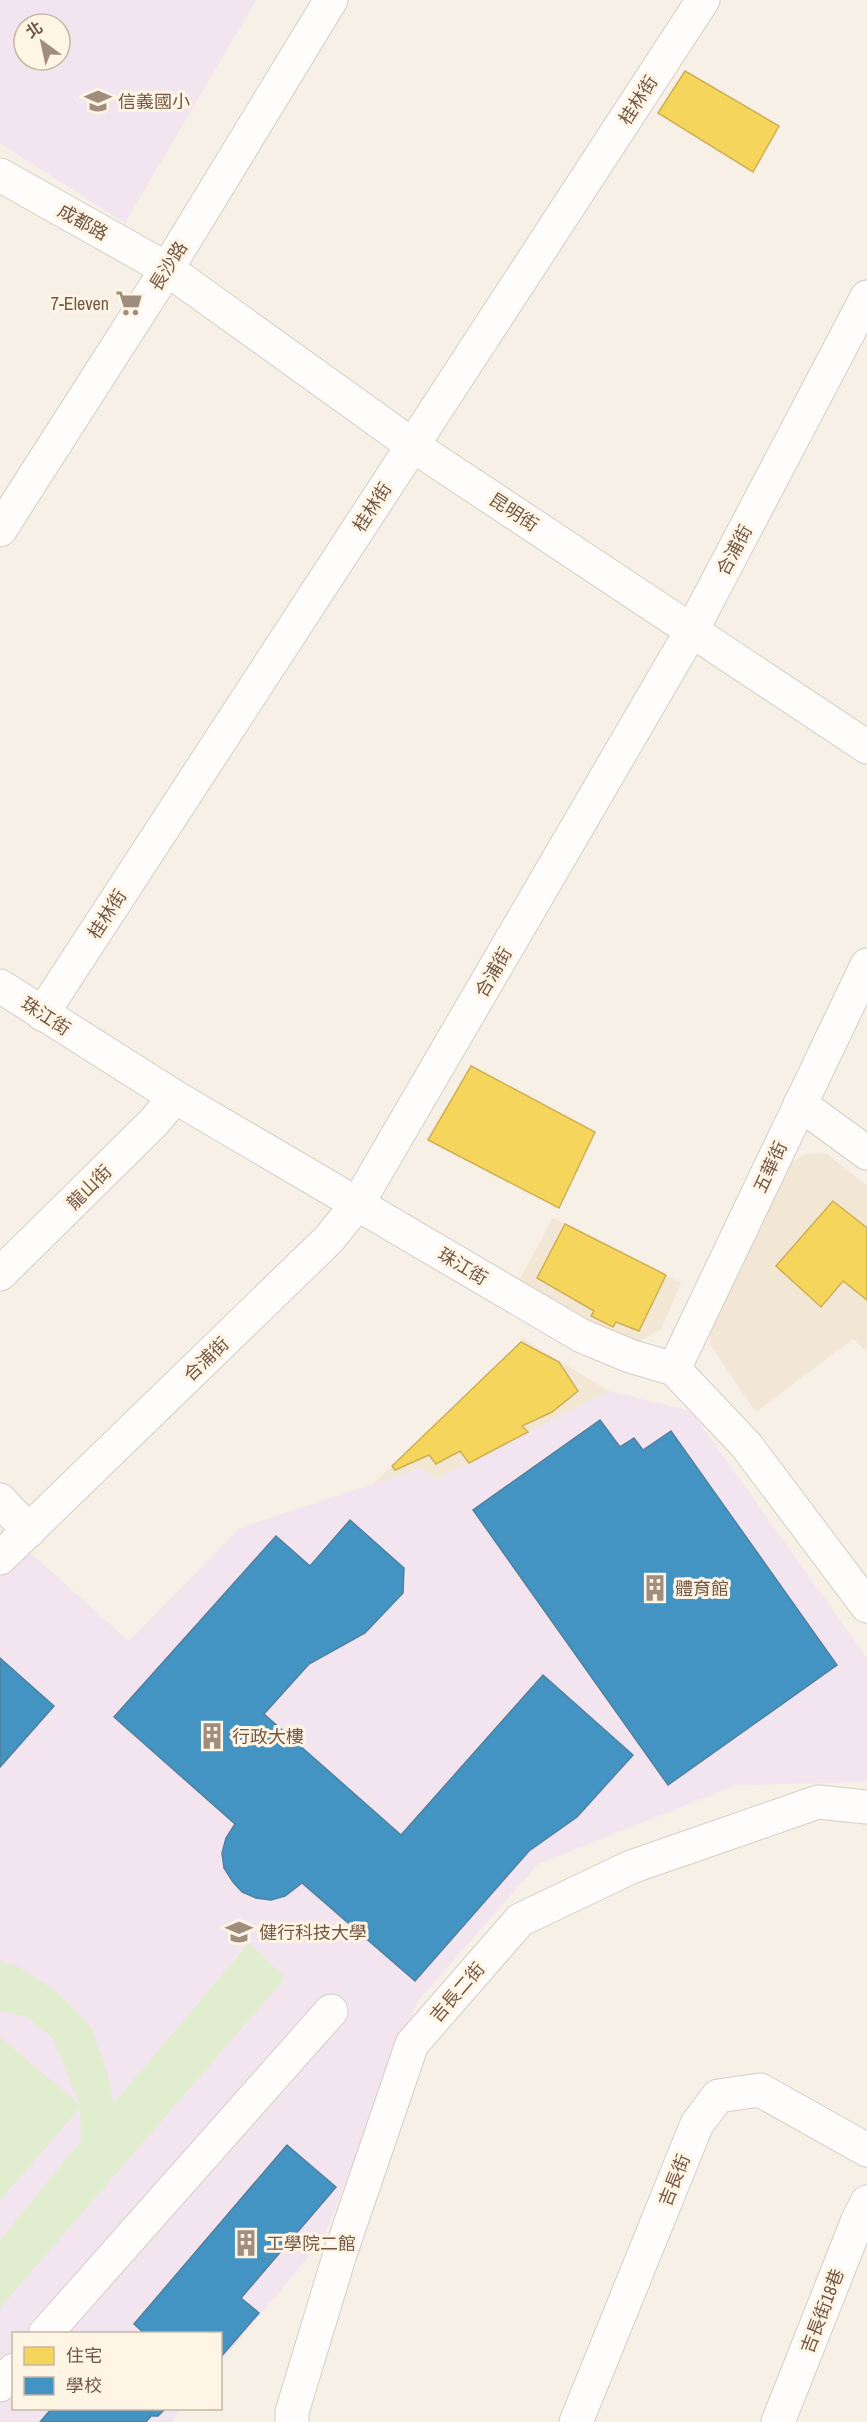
<svg xmlns="http://www.w3.org/2000/svg" width="867" height="2422" font-family="'Archivo Narrow','Noto Sans TC',sans-serif">
	<rect width="100%" height="100%" fill="#f6f0e6"/>
	<g fill="#f2e6d5">
		<polygon points="826,1153 867,1186 867,1351 853,1339 756,1412 711,1346 709,1332 788,1164 806,1154"/>
		<polygon points="553,1218 681,1283 661,1329 631,1346 518,1283"/>
		<polygon points="523,1339 609,1391 437,1479 421,1468 373,1484"/>
	</g>
	<g fill="#f2e5f0" fill-rule="evenodd">
		<path d="M 0,0 L 256,0 L 125,223 L 0,143 ZM 24,24 L 60,24 L 60,60 L 24,60 Z"/>
		<polygon points="609,1391 691,1411 867,1658 867,1782 737,1785 538,1864 418,2001 323,2239 221,2362 220,2334 14,2334 14,2408 182,2409 171,2422 0,2422 0,1573 26,1549 129,1641 240,1528 421,1468 437,1479"/>
	</g>
	<polygon fill="#e0edcf" points="249,1943 285,1978 0,2308 0,2240 81,2141 80,2108 0,2200 0,2037 80,2105 53,2038 25,2016 0,2011 0,1961 19,1967 57,1992 91,2027 106,2068 114,2103"/>
	<g fill="#f6d55c" stroke="#cfaf55" stroke-width="1.5">
		<polygon points="685,71 779,126 753,172 658,113"/>
		<polygon points="471,1066 595,1132 559,1208 428,1140"/>
		<polygon points="833,1201 867,1228 867,1300 843,1281 821,1307 776,1266"/>
		<polygon points="565,1224 666,1275 639,1331 616,1322 613,1327 591,1316 594,1311 537,1278"/>
		<polygon points="521,1342 559,1362 578,1391 552,1412 522,1426 528,1432 469,1463 460,1451 436,1464 429,1455 395,1470 392,1466"/>
	</g>
	<g fill="#4393c3" stroke="#51819e" stroke-width="1.5">
		<polygon points="600,1420 620,1447 634,1438 643,1450 671,1431 837,1665 668,1785 473,1510"/>
		<polygon points="350,1520 404,1568 403,1593 365,1633 309,1664 264,1714 401,1835 543,1675 633,1755 577,1817 529,1851 415,1981 302,1883 285,1896 271,1900 256,1898 242,1892 233,1882 224,1868 222,1853 226,1838 235,1824 114,1717 276,1536 310,1566"/>
		<polygon points="0,1658 54,1706 0,1767"/>
		<polygon points="287,2145 336,2187 241,2298 259,2313 220,2358 220,2334 145,2334 134,2324"/>
		<polygon points="52,2408 166,2408 158,2416 151,2416 146,2422 40,2422"/>
	</g>
	<g fill="none" stroke-linecap="round" stroke-linejoin="round">
		<defs>
			<g id="minor">
				<polyline points="0,175 167,269 412,445 867,747"/>
				<polyline points="0,530 167,269 331,0"/>
				<polyline points="0,986 175,1097 582,1336 630,1356 674,1369 746,1445 867,1606"/>
				<polyline points="42,1014 703,0"/>
				<polyline points="800,1104 867,1153"/>
				<polyline points="0,1274 154,1122 175,1097"/>
				<polyline points="674,1369 867,965"/>
				<polyline points="0,1500 29,1531"/>
				<polyline points="0,1558 329,1239 358,1203 692,630 867,297"/>
				<polyline points="45,2334 331,2011"/>
				<polyline points="0,2385 14,2370"/>
				<polyline points="292,2422 292,2412 340,2254 412,2044 520,1920 631,1867 818,1802 867,1807"/>
				<polyline points="576,2422 697,2124 718,2096 760,2090 867,2150"/>
				<polyline points="778,2422 858,2220 867,2202"/>
			</g>
		</defs>
		<use href="#minor" stroke="#d7cdc4" stroke-width="35"/>
		<use href="#minor" stroke="#fefdfb" stroke-width="33"/>
	</g>
	<defs>
		<symbol id="school-bare" viewBox="-9 -9 18 18"><path d="M0-5L7-2L0 1L-7-2ZM-4 1L0 2.5L4 1V4Q0 6-4 4Z" fill="#a18d7e" stroke="#fff5e5" stroke-width="2.5" paint-order="stroke"/></symbol>
		<symbol id="supermarket-bare" viewBox="-9 -9 18 18"><path d="M-6-5.5h2.5l.6 2H6L4.5 2H-2.5L-4.4-4H-6ZM-1.5 3.2a1.3 1.3 0 1 0 .1 0ZM3 3.2a1.3 1.3 0 1 0 .1 0Z" fill="#a18d7e" stroke="#fff5e5" stroke-width="2.5" paint-order="stroke"/></symbol>
		<symbol id="building-bare" viewBox="-9 -9 18 18"><path d="M-4-6H4V6H1V3H-1V6H-4ZM-2.5-4.3h1.7v1.8h-1.7ZM.8-4.3h1.7v1.8H.8ZM-2.5-1h1.7V.8h-1.7ZM.8-1h1.7V.8H.8Z" fill="#a18d7e" stroke="#fff5e5" stroke-width="2.5" paint-order="stroke"/></symbol>
		<symbol id="university-bare" viewBox="-9 -9 18 18"><path d="M0-5L7-2L0 1L-7-2ZM-4 1L0 2.5L4 1V4Q0 6-4 4Z" fill="#a18d7e" stroke="#fff5e5" stroke-width="2.5" paint-order="stroke"/></symbol>
	</defs>
	<g fill-rule="evenodd">
		<use href="#school-bare" x="79" y="82" width="38" height="38"/>
		<use href="#supermarket-bare" x="110" y="284" width="38" height="38"/>
		<use href="#building-bare" x="636" y="1569" width="38" height="38"/>
		<use href="#building-bare" x="193" y="1717" width="38" height="38"/>
		<use href="#university-bare" x="220" y="1913" width="38" height="38"/>
		<use href="#building-bare" x="227" y="2224" width="38" height="38"/>
	</g>
	<g text-anchor="middle" dominant-baseline="central" stroke-width="6" stroke-linejoin="round" paint-order="stroke">
		<g font-size="18" fill="#735746" stroke="#fff5e5">
			<text transform="translate(638 100) rotate(-57)">桂林街</text>
			<text transform="translate(83 222) rotate(29)">成都路</text>
			<text transform="translate(168 266) rotate(-58)">長沙路</text>
			<text transform="translate(372 507) rotate(-57)">桂林街</text>
			<text transform="translate(514 512) rotate(33)">昆明街</text>
			<text transform="translate(734 550) rotate(-62)">合浦街</text>
			<text transform="translate(107 914) rotate(-57)">桂林街</text>
			<text transform="translate(493 972) rotate(-60)">合浦街</text>
			<text transform="translate(46 1016) rotate(33)">珠江街</text>
			<text transform="translate(770 1167) rotate(-65)">五華街</text>
			<text transform="translate(89 1187) rotate(-45)">龍山街</text>
			<text transform="translate(463 1266) rotate(31)">珠江街</text>
			<text transform="translate(206 1359) rotate(-44)">合浦街</text>
			<text transform="translate(457 1992) rotate(-49)">吉長二街</text>
			<text transform="translate(674 2180) rotate(-68)">吉長街</text>
			<text transform="translate(822 2311) rotate(-69)">吉長街18巷</text>
		</g>
		<g font-size="18" fill="#735746" stroke="#fff5e5" text-anchor="start">
			<text x="118" y="101">信義國小</text>
			<text x="109" y="303" text-anchor="end">7-Eleven</text>
			<text x="675" y="1588">體育館</text>
			<text x="232" y="1736">行政大樓</text>
			<text x="259" y="1932">健行科技大學</text>
			<text x="266" y="2243">工學院二館</text>
		</g>
	</g>
	<rect x="12" y="2332" width="210" height="78" fill="#fff5e5" stroke="#c7b6a5" stroke-width="1.5"/>
	<rect x="24" y="2347" width="30" height="18" fill="#f6d55c" stroke="#c7b6a5" stroke-width="1.5"/>
	<text x="66" y="2362" font-size="18" fill="#735746">住宅</text>
	<rect x="24" y="2377" width="30" height="18" fill="#4393c3" stroke="#c7b6a5" stroke-width="1.5"/>
	<text x="66" y="2392" font-size="18" fill="#735746">學校</text>
	<g transform="translate(42 42) rotate(327)"><circle r="28" fill="#fff5e5" stroke="#c7b6a5" stroke-width="1.5"/>
	<path d="M0-4.5L10 22L0 15L-10 22Z" fill="#a18d7e"/>
	<text y="-9" font-size="16" font-weight="bold" text-anchor="middle" fill="#735746">北</text>
	</g>
</svg>
